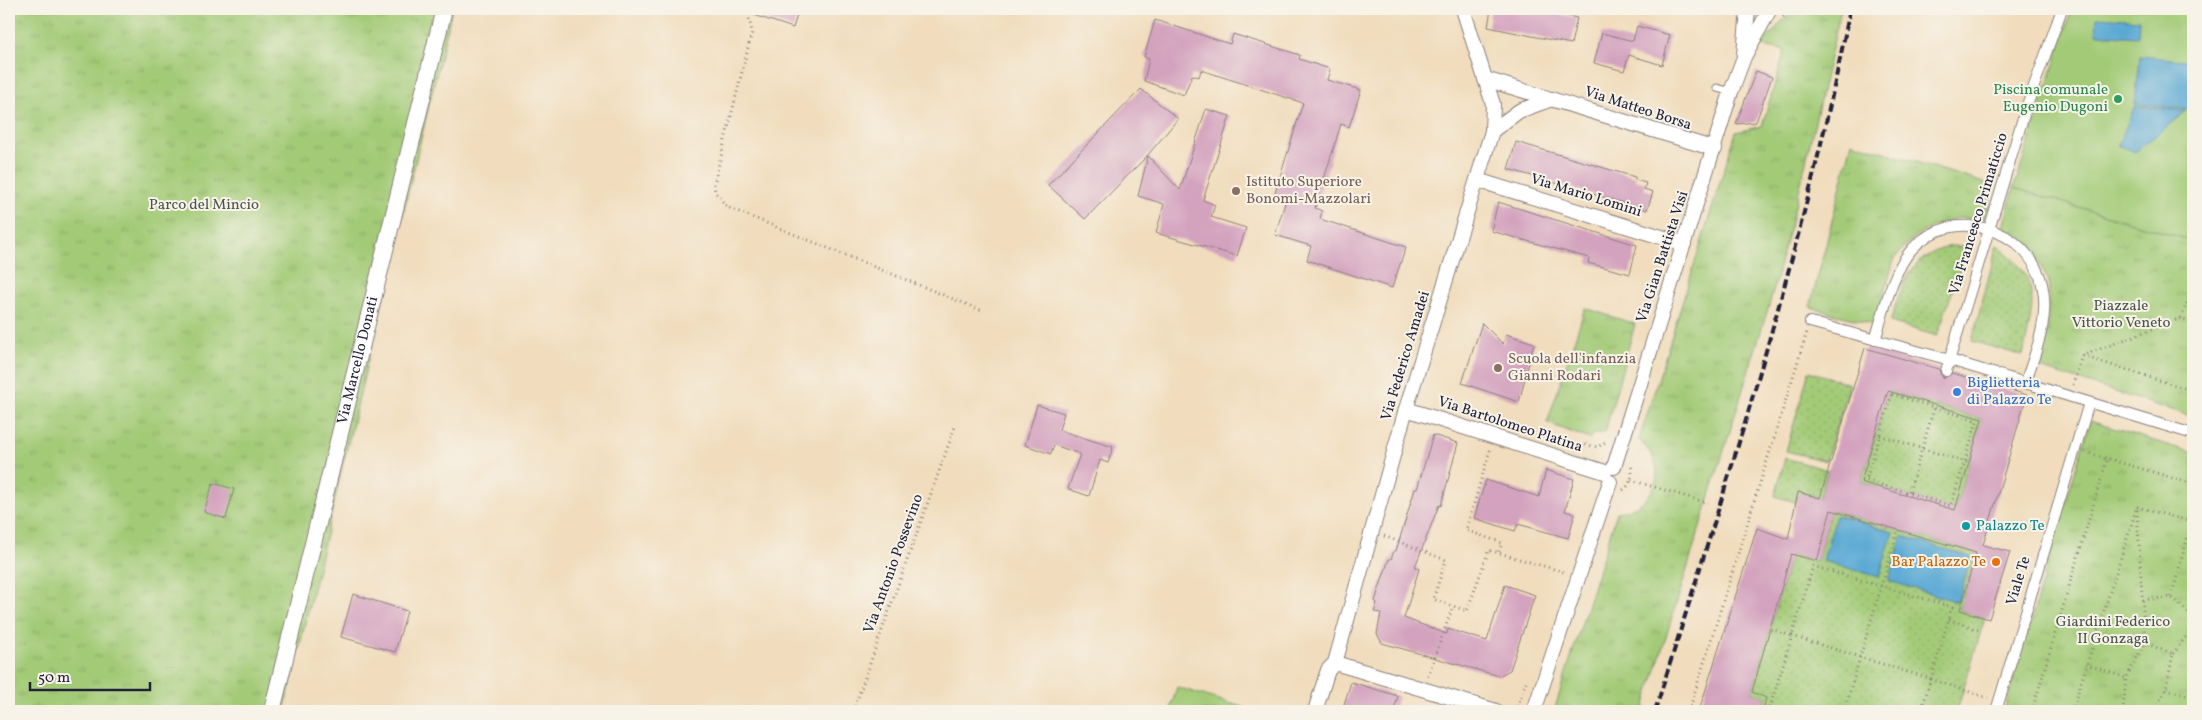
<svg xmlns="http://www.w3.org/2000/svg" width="2202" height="720" font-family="Vollkorn,serif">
	<defs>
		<pattern id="park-tufts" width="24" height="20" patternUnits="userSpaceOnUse" patternTransform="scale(1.25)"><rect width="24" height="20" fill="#a3cb77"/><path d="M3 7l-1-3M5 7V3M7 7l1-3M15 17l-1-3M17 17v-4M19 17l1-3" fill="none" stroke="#8cae68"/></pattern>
		<pattern id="garden-dots" width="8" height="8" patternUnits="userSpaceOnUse" patternTransform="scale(1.25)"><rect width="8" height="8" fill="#a3cb77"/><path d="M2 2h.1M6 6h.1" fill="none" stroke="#8cae68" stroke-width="1.8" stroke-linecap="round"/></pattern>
	</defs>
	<rect width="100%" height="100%" fill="#f7f3e8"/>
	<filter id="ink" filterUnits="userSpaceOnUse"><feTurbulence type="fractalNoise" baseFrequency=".02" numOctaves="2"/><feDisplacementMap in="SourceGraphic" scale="10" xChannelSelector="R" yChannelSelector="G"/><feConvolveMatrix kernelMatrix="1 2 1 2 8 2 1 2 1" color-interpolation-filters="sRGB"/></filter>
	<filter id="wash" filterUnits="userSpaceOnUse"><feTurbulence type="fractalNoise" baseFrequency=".0096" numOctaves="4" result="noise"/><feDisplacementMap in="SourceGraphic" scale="20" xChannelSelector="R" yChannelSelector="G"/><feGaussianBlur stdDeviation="1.12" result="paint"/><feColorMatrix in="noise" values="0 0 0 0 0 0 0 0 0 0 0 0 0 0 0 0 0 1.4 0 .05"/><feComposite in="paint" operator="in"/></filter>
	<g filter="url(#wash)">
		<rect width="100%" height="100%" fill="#f1ddbd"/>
		<g fill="#a3cb77" stroke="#627659">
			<polygon points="2072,9 2193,9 2193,241 2014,188"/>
			<polygon points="1177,687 1255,711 1170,711"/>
		</g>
		<g fill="url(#park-tufts)" stroke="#627659">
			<polygon points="9,9 452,9 284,711 9,711"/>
			<path d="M 1797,9 L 1841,9 L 1801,183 L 1771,299 L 1643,711 L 1554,711 L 1617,512 C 1645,509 1667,483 1652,455 C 1649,450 1643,445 1639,440 L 1736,132 L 1762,126 L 1785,50 L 1761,46 L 1782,21 Z"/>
			<polygon points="1852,142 1994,186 1985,219 1958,218 1933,226 1912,239 1894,260 1875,325 1810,307"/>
			<polygon points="2014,188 2193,241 2193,417 2037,367 2048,328 2049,281 2031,249 2003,227"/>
			<polygon points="1585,308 1635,324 1605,432 1593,435 1589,439 1547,423"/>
			<polygon points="2090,421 2193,453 2193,711 2004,711"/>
		</g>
		<g fill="url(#garden-dots)" stroke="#627659">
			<path d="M 1997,245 C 2044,281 2033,304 2023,356 L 1972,341 Z"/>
			<path d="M 1951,246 L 1968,246 L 1937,336 L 1890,322 C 1902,286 1908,257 1951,246 Z"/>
			<polygon points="1809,371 1850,384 1826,461 1786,451"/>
			<polygon points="1888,391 1982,419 1955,510 1861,482"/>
			<polygon points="1785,458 1828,470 1820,498 1799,492 1795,502 1775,496"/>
			<polygon points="1831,510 1976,553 1960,610 1985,618 1957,711 1766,711 1763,710 1766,698 1752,692 1791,554 1817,561"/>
		</g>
		<g fill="#5aa9d4" stroke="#3e6688">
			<polygon points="2097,17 2139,20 2138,37 2096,34"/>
			<polygon points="2140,56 2193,61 2193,110 2135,104"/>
			<polygon points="2135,106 2186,111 2135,152 2118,145"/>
			<polygon points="1836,515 1893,532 1879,577 1823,561"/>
			<polygon points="1902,536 1971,557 1958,602 1889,581"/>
		</g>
		<g id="blocks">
			<g fill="#d3a2be" fill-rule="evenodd">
				<polygon points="742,9 799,9 793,28 742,11"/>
				<polygon points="1491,9 1535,9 1577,18 1571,44 1488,27"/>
				<polygon points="1155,20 1230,44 1233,34 1300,55 1299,59 1330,69 1327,80 1361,90 1349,127 1341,124 1315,208 1322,211 1320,219 1406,247 1392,288 1307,260 1311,246 1275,235 1286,200 1274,196 1303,103 1201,70 1199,77 1192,75 1184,95 1144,81 1149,59 1144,57"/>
				<polygon points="1637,26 1670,35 1662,65 1629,55 1624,71 1594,63 1602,33 1633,41"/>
				<polygon points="1756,71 1772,77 1756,122 1736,124"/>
				<polygon points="1141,89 1178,119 1147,156 1085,219 1048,185"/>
				<polygon points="1206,109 1230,116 1203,200 1215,205 1211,217 1246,228 1237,256 1156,233 1164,204 1138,196 1148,156 1180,190"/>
				<polygon points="1516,142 1635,177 1635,180 1646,183 1644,189 1653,192 1647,210 1508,169"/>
				<polygon points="1498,202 1637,245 1630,274 1588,263 1589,258 1491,231"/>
				<polygon points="1482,323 1503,344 1506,334 1534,343 1519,402 1462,383"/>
				<path d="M 1865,348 L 1939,369 L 1941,375 L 1944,378 L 1952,373 L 2027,395 L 1983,545 L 2010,552 L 1989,619 L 1960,610 L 1976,553 L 1831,510 L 1817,561 L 1791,554 L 1752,692 L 1766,698 L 1763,711 L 1699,711 L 1757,528 L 1788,539 L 1798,492 L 1820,498 ZM 1888,391 L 1982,419 L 1955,510 L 1861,482 Z"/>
				<polygon points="1037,405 1064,413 1059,430 1113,447 1108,463 1100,460 1089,496 1068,489 1080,454 1054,445 1051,454 1025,445"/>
				<polygon points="1433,435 1458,443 1441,506 1439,505 1415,567 1419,569 1404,618 1447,634 1448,629 1487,641 1505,585 1535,595 1510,670 1499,676 1382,643 1377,634 1381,613 1374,612 1377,603 1375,601 1389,559 1391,559 1394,551 1396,551 1415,489 1417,489"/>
				<polygon points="1546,470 1574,479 1565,511 1575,514 1568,538 1518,524 1515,531 1474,518 1486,480 1539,497"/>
				<polygon points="213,483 234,489 226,519 204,512"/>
				<polygon points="353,594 407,611 395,652 341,637"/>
				<polygon points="1351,682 1398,696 1394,711 1342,711"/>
			</g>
		</g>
	</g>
	<g filter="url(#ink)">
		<use href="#blocks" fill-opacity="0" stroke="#8a807c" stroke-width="1"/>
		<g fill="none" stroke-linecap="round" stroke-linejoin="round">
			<defs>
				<polyline id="service" points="1717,88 1731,92"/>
				<g id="pedestrian">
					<polyline points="1810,322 1950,360 2193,434"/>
					<path d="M 1875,340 C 1885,309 1891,273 1912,249 C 1952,205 2028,227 2042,284 C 2050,317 2036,352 2025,383"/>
					<polyline points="1946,371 2026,108 2062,9"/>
					<polyline points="1996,711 2089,403"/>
				</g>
				<g id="minor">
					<polyline points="1744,54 1748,9"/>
					<polyline points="1485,79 1715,149"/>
					<polyline points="1492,131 1519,111 1552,99"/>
					<polyline points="1477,180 1684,244"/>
					<polyline points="1406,409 1605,472"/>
					<polyline points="1614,467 1731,92 1744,57 1770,9"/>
					<polyline points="1335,663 1496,711"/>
					<polyline points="1315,711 1328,670 1335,663 1406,409 1492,131 1493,104 1463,9"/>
					<polyline points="1534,711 1610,482"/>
				</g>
				<g id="tertiary">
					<path id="s1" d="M 272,711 L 444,9"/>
				</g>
			</defs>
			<use href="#service" stroke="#8a807c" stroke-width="9"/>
			<use href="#pedestrian" stroke="#8a807c" stroke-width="12"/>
			<use href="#minor" stroke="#8a807c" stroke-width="16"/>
			<use href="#tertiary" stroke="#8a807c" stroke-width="18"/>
			<g stroke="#8a807c" stroke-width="3" stroke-dasharray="1 4" stroke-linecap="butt">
				<polyline points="747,9 752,32 714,184 715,192 727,207 983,311"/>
				<polyline points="1783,17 1792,9"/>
				<polyline points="2181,318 2193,288"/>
				<polyline points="2083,356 2193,391"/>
				<polyline points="2073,385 2082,356 2181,318 2193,322"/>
				<polygon points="1892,394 1977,421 1951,506 1866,480"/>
				<polyline points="1875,434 1969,463"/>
				<polyline points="1490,450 1466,530 1502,543 1498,553"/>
				<polyline points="1580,451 1583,444 1598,447 1607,441"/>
				<polyline points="2085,452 2193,484"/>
				<polyline points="1631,480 1708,503"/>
				<path d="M 1623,490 C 1632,484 1633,474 1631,463"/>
				<polyline points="1908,496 1935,405"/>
				<polyline points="2137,507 2193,522"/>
				<polyline points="2137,510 2145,643"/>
				<polyline points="1384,536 1446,560 1433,599 1467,611 1489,550 1567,573"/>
				<polyline points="2171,597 2192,522"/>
				<polyline points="2143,600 2171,597 2193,616"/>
				<polyline points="1949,619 1981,631"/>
				<polyline points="1771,629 1792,636 1813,566 1952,607 1931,679 1988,698"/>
				<polyline points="2173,654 2193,627"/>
				<polyline points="2086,664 2126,678"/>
				<polyline points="1428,676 1453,606"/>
				<polyline points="2166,689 2193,697"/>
				<polyline points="853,711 956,424"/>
				<polyline points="1516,711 1527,679"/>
				<polyline points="1689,711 1807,332"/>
				<polyline points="1780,711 1770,707 1792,636 1931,679 1921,711"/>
				<polyline points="1844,711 1898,530"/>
				<polyline points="2032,711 2107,459"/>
				<polyline points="2072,711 2137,507"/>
				<polyline points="2123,711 2126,678 2145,643 2173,654 2166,689 2154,711"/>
			</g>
			<use href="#service" stroke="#fff" stroke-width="7"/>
			<use href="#pedestrian" stroke="#fff" stroke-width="10"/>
			<use href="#minor" stroke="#fff" stroke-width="14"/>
			<use href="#tertiary" stroke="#fff" stroke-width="16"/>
			<path stroke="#22223b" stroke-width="4" stroke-dasharray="8 4" stroke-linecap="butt" d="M 1655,711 C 1728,479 1804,248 1850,9"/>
		</g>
	</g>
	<circle fill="#2e9e5b" stroke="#f7f3e8" stroke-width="2" cx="2118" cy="99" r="5"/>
	<g fill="#8d6e63" stroke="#f7f3e8" stroke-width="2">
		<circle cx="1236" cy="191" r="5"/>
		<circle cx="1498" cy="368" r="5"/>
	</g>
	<circle fill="#3f7fe0" stroke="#f7f3e8" stroke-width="2" cx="1957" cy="392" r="5"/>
	<circle fill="#0f9aa8" stroke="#f7f3e8" stroke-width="2" cx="1966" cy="526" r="5"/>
	<circle fill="#e8710a" stroke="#f7f3e8" stroke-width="2" cx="1996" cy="562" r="5"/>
	<g text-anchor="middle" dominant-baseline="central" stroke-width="4" stroke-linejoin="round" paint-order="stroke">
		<g font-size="15" fill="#27864d" stroke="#f7f3e8" text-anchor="end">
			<text x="2108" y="90">Piscina comunale<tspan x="2108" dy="17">Eugenio Dugoni</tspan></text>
		</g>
		<g font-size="15" fill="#22223b" stroke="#f7f3e8">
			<text transform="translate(1638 109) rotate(18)">Via Matteo Borsa</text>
			<text transform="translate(1586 196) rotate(17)">Via Mario Lomini</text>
			<text transform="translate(1979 214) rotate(-73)">Via Francesco Primaticcio</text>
			<text transform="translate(1663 257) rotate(-72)">Via Gian Battista Visi</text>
			<text transform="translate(1406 356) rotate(-73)">Via Federico Amadei</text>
			<text stroke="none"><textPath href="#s1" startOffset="361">Via Marcello Donati</textPath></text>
			<text transform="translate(1510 425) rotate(18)">Via Bartolomeo Platina</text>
			<text transform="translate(894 564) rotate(-70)">Via Antonio Possevino</text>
			<text transform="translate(2019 581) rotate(-73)">Viale Te</text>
		</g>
		<g font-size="15" fill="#785e54" stroke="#f7f3e8" text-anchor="start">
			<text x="1246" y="182">Istituto Superiore<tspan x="1246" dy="17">Bonomi-Mazzolari</tspan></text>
			<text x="1508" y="359">Scuola dell'infanzia<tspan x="1508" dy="17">Gianni Rodari</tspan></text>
		</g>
		<g font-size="15" fill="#49554d" stroke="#f7f3e8">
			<text x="204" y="205">Parco del Mincio</text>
			<text x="2121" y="306">Piazzale<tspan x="2121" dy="17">Vittorio Veneto</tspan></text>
			<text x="2113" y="622">Giardini Federico<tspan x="2113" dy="17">II Gonzaga</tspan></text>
		</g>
		<g font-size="15" fill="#366cbe" stroke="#f7f3e8" text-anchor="start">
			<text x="1967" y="383">Biglietteria<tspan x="1967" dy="17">di Palazzo Te</tspan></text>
		</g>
		<g font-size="15" fill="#0d838f" stroke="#f7f3e8" text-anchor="start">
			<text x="1976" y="526">Palazzo Te</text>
		</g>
		<g font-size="15" fill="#c56008" stroke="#f7f3e8" text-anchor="end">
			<text x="1986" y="562">Bar Palazzo Te</text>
		</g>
	</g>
	<rect width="2202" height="720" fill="none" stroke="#f7f3e8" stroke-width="30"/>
	<path d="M30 682v8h120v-8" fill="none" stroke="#22223b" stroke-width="2.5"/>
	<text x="38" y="682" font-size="15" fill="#22223b" stroke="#f7f3e8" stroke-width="4" paint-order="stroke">50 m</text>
</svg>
